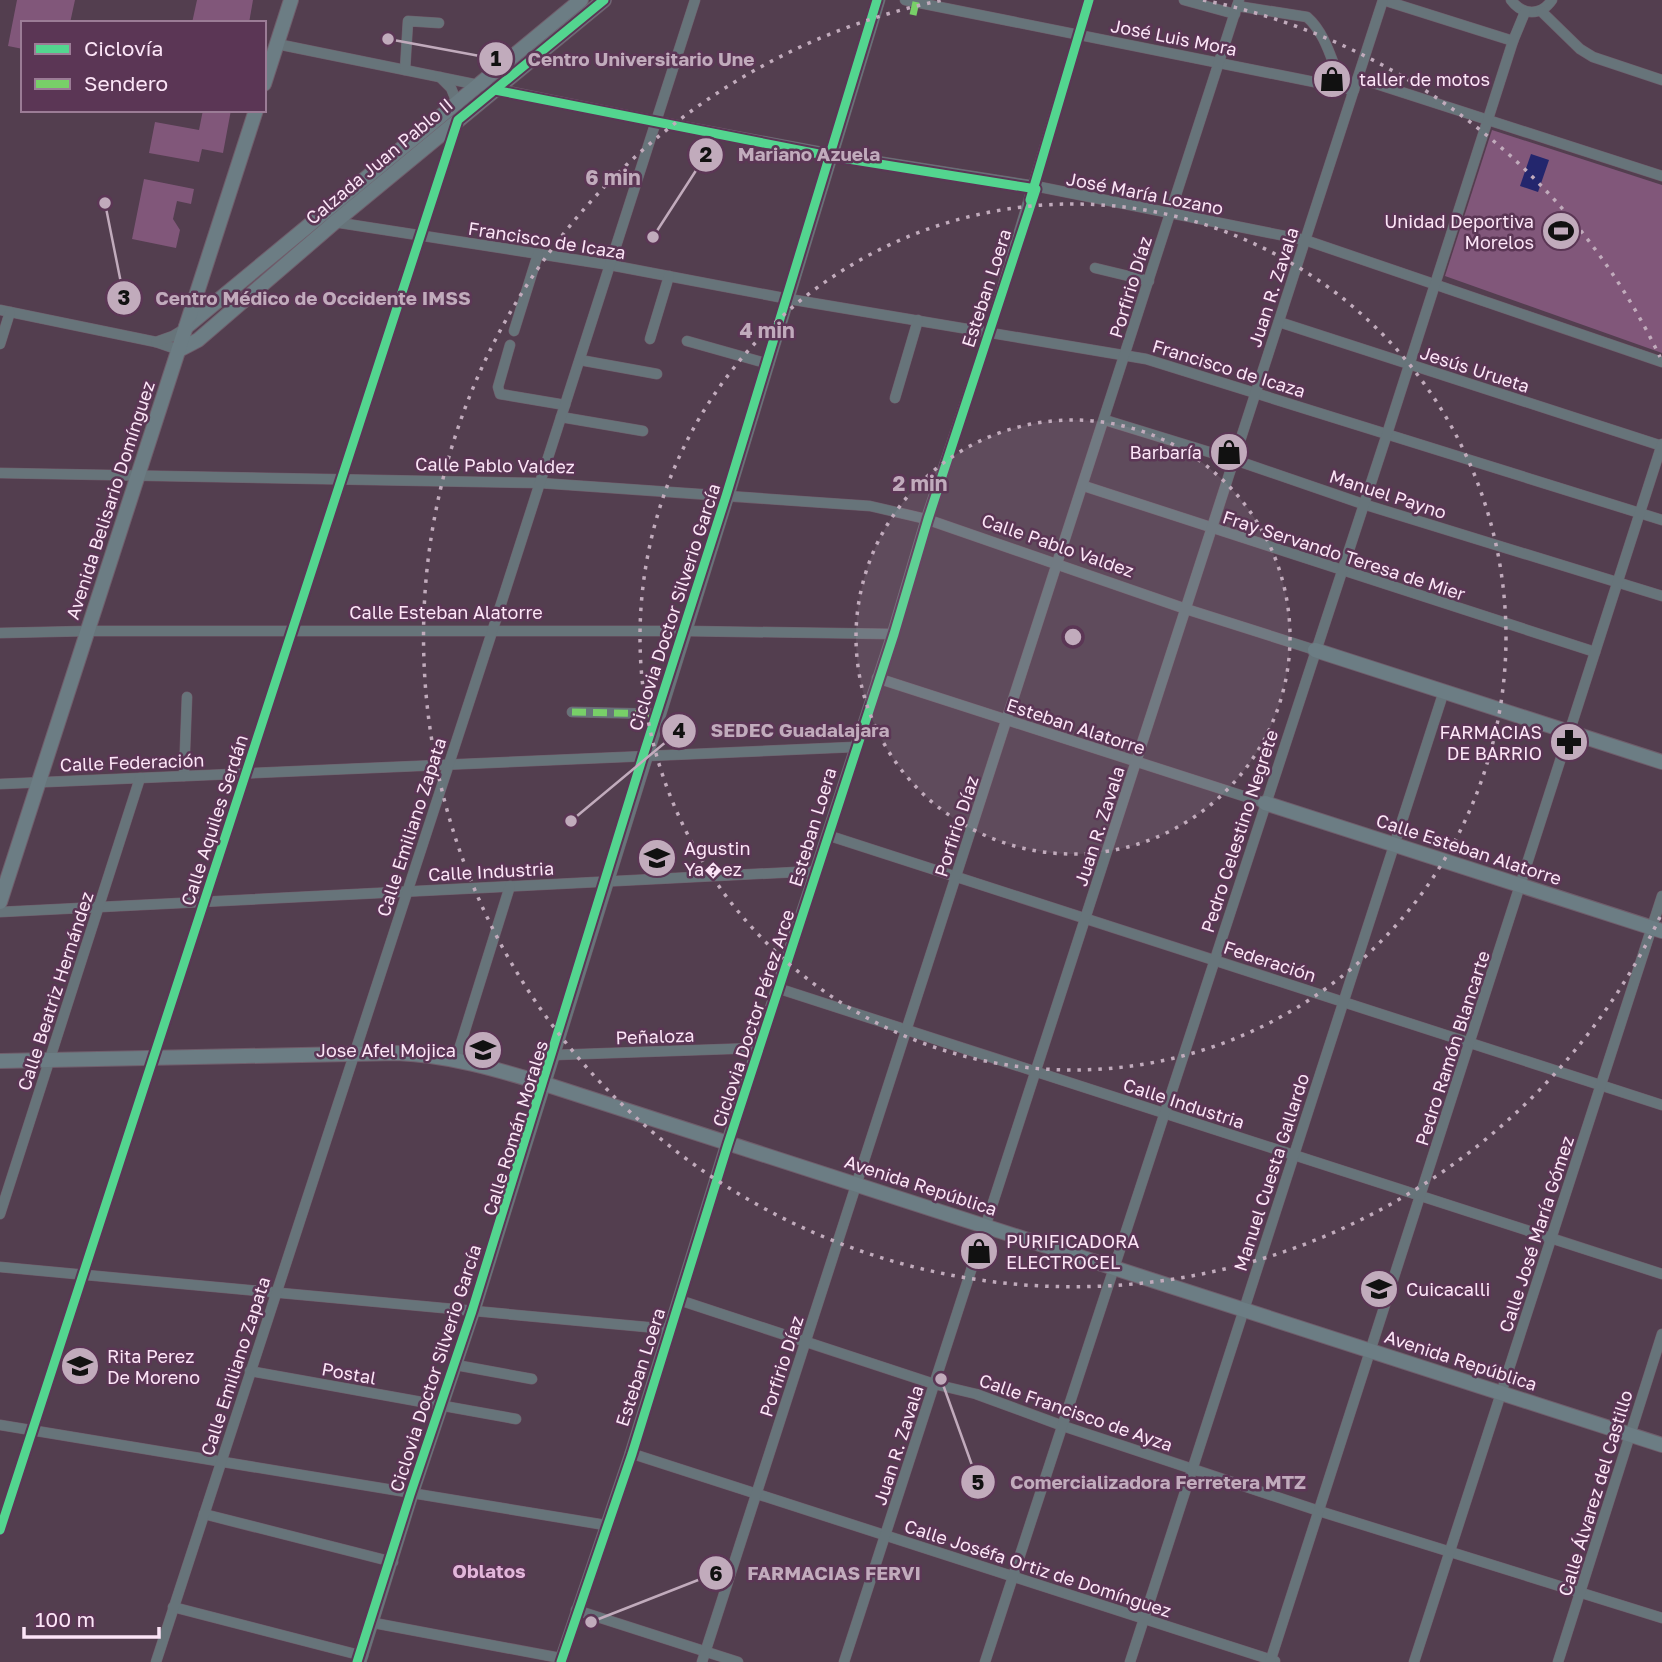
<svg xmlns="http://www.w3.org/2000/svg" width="1662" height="1662" font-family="'Golos Text',sans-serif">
	<rect width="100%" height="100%" fill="#533e4f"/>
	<g fill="#81577a">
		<polygon points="17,0 75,0 70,23 23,23 23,49 8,46"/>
		<polygon points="197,0 253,0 249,23 192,23"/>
		<polygon points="203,110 231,110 223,153 202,149 199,162 149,153 155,122 199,130"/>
		<polygon points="1492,130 1662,185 1662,353 1445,276"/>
		<polygon points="144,179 194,189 191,204 177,201 173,219 180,230 176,248 132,239"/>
	</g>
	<polygon fill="#23266d" points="1531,154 1549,160 1538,192 1520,186"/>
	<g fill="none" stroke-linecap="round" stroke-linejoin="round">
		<defs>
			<g id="street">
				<polyline points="905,0 1354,90"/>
				<polyline points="1184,0 1235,14"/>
				<polyline points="1383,0 1513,41"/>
				<path d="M 1511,0 C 1523,16 1541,16 1552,0"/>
				<path d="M 1237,6 L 1307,17 C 1322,30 1329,51 1336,70"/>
				<polyline points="1541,11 1580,49 1593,57 1662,80"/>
				<polyline points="277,44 655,121 832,154 1035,186 1305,240 1662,362"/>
				<polyline points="405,70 408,21 439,23"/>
				<polyline points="440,77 451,88 458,105"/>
				<polyline points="1358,78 1662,176"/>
				<polyline points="334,222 610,265 789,299 1146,359 1662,520"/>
				<polyline points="1095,268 1149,281"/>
				<polyline points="0,310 156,342 179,350"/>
				<polyline points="1279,322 1662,446"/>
				<polyline points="514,331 538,254"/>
				<polyline points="650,339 669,276"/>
				<polyline points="687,341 769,364"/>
				<polyline points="156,342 173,336 186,328"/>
				<polyline points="0,344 10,312"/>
				<polyline points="510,345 498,387 500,394 565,405"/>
				<polyline points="580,360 657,374"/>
				<polyline points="895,398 918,320"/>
				<polyline points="561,417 643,431"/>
				<polyline points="1105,420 1235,460 1363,504 1662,596"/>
				<polyline points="0,473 540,483 870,506 926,519 1186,609 1315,650"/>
				<polyline points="1084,486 1595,652"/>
				<polyline points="0,633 88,631 686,631 892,634"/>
				<polyline points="877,678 1265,803"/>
				<polyline points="572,712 660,714"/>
				<polyline points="184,776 187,697"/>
				<polyline points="0,784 854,747"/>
				<polyline points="827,835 1662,1105"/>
				<polyline points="0,912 816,871"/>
				<polyline points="777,988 1662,1274"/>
				<polyline points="554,1055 757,1048"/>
				<polyline points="456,1059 510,886"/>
				<polyline points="0,1214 140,778"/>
				<polyline points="0,1267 668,1329"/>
				<polyline points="679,1300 934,1384 976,1394 1063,1426 1319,1511 1662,1618"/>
				<polyline points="456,1365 532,1379"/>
				<polyline points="250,1371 516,1419"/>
				<polyline points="0,1425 605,1525"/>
				<polyline points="630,1453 1275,1661"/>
				<polyline points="204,1514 393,1562"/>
				<polyline points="0,1530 457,124"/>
				<polyline points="173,1607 363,1656"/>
				<polyline points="576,1610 738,1662"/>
				<polyline points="374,1623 560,1658"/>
				<polyline points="156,1662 492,632 695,0"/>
				<polyline points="361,1662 413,1495 475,1311 729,496 880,0"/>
				<polyline points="559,1662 630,1453 726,1143 892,634 926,519 989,332 1089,0"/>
				<polyline points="702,1662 1239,0"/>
				<polyline points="844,1662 1383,0"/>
				<polyline points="985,1662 1387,434 1513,41 1525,12"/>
				<polyline points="1130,1662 1444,691"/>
				<polyline points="1270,1662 1662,444"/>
				<polyline points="1414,1662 1662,896"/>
				<polyline points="1558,1662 1662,1334"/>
			</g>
			<g id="secondary">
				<polyline points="264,84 291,0"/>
				<polyline points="186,327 581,0"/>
				<polyline points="179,350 198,340 335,222 604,0"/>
				<polyline points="1315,650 1662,762"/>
				<polyline points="1265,803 1662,931"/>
				<polyline points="0,902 256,110"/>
				<path d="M 0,1061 L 397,1053 C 448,1055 496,1069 545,1084 L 1662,1445"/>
			</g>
		</defs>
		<use href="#street" stroke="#705e6c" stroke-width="11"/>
		<use href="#secondary" stroke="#705e6c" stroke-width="16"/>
		<use href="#street" stroke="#67747a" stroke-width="10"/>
		<use href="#secondary" stroke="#6c7d84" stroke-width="14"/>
		<g stroke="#78d068" stroke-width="7" stroke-dasharray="14 7" stroke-linecap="butt">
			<polyline points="913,15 916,2"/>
			<polyline points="572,712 660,714"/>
		</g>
		<defs>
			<g id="cycleway">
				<polyline points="495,90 829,156 1036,189 928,519 894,634 728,1144 632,1454 561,1662"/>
				<polyline points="1030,200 1089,0"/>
				<polyline points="0,1530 458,120 604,0"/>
				<polyline points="357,1662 410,1495 472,1311 643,756 726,496 877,0"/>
			</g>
		</defs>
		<use href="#cycleway" stroke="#5b3655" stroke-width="13"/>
		<use href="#cycleway" stroke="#53d58f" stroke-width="9"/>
	</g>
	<circle cx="1073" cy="637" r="217" fill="#c1abbc" fill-opacity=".12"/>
	<g fill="none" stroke="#c1abbc" stroke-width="3.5" stroke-dasharray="3.5 7">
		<circle cx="1073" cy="637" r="217"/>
		<circle cx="1073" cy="637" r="433"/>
		<path d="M1660 917A650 650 0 1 1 943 0M1203 0A650 650 0 0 1 1660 357"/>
	</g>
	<defs>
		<symbol id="shop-disc" viewBox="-11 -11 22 22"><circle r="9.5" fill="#c1abbc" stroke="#5b3655"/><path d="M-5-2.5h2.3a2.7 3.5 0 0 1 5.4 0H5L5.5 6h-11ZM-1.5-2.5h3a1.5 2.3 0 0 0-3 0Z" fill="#111"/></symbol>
		<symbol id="stadium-disc" viewBox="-11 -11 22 22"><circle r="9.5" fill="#c1abbc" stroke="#5b3655"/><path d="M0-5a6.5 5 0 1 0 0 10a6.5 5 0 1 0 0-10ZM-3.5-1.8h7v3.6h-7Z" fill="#111"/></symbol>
		<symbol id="pharmacy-disc" viewBox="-11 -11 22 22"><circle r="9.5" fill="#c1abbc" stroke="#5b3655"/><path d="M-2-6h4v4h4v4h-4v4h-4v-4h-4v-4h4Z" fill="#111"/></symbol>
		<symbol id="school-disc" viewBox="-11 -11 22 22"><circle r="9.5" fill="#c1abbc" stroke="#5b3655"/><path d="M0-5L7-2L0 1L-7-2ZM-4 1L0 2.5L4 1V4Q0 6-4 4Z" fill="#111"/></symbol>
	</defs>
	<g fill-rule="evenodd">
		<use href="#shop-disc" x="1310" y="57" width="44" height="44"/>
		<use href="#stadium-disc" x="1539" y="209" width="44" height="44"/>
		<use href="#shop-disc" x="1207" y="430" width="44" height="44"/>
		<use href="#pharmacy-disc" x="1547" y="720" width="44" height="44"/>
		<use href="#school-disc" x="635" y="836" width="44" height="44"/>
		<use href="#school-disc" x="461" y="1028" width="44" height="44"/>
		<use href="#shop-disc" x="957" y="1229" width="44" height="44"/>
		<use href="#school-disc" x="1357" y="1267" width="44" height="44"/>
		<use href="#school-disc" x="58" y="1344" width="44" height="44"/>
	</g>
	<g text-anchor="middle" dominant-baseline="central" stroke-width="5" stroke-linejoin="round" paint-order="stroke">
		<g font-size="18" fill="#fce5f7" stroke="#5b3655">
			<text transform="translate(1174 37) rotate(11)">José Luis Mora</text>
			<text transform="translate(379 161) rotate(-40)">Calzada Juan Pablo II</text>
			<text transform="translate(1145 193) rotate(11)">José María Lozano</text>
			<text transform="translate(547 240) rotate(9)">Francisco de Icaza</text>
			<text transform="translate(1130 287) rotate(-73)">Porfirio Díaz</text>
			<text transform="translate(1273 287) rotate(-72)">Juan R. Zavala</text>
			<text transform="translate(986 288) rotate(-72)">Esteban Loera</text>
			<text transform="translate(1229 368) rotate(17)">Francisco de Icaza</text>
			<text transform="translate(1475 369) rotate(18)">Jesús Urueta</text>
			<text transform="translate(495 465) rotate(1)">Calle Pablo Valdez</text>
			<text transform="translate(1388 494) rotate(18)">Manuel Payno</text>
			<text transform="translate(110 500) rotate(-72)">Avenida Belisario Domínguez</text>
			<text transform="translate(1058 545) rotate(19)">Calle Pablo Valdez</text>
			<text transform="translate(1344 555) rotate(18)">Fray Servando Teresa de Mier</text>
			<text transform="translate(674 607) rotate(-72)">Ciclovia Doctor Silverio García</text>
			<text x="446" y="612">Calle Esteban Alatorre</text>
			<text transform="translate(1076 726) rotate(18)">Esteban Alatorre</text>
			<text transform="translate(132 762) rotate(-2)">Calle Federación</text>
			<text transform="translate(214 820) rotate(-72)">Calle Aquiles Serdán</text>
			<text transform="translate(956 826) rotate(-72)">Porfirio Díaz</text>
			<text transform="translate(1099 826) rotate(-72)">Juan R. Zavala</text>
			<text transform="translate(411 827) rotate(-72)">Calle Emiliano Zapata</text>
			<text transform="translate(812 827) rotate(-73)">Esteban Loera</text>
			<text transform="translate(1239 831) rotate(-72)">Pedro Celestino Negrete</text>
			<text transform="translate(1469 849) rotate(18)">Calle Esteban Alatorre</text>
			<text transform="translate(491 871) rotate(-3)">Calle Industria</text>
			<text transform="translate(1270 961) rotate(18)">Federación</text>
			<text transform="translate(55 991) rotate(-72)">Calle Beatriz Hernández</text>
			<text transform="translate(753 1018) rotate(-72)">Ciclovia Doctor Pérez Arce</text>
			<text transform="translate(655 1036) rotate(-2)">Peñaloza</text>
			<text transform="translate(1452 1048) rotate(-72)">Pedro Ramón Blancarte</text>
			<text transform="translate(1184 1103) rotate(18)">Calle Industria</text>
			<text transform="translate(515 1128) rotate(-73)">Calle Román Morales</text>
			<text transform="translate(1271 1172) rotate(-72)">Manuel Cuesta Gallardo</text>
			<text transform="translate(921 1185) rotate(18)">Avenida República</text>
			<text transform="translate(1536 1234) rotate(-72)">Calle José María Gómez</text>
			<text transform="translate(1461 1360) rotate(18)">Avenida República</text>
			<text transform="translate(235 1366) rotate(-72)">Calle Emiliano Zapata</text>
			<text transform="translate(781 1366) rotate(-72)">Porfirio Díaz</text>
			<text transform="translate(640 1367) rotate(-72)">Esteban Loera</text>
			<text transform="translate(435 1368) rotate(-72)">Ciclovia Doctor Silverio García</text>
			<text transform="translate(349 1373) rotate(10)">Postal</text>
			<text transform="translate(1076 1412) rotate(19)">Calle Francisco de Ayza</text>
			<text transform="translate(898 1445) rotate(-72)">Juan R. Zavala</text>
			<text transform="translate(1595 1493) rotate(-73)">Calle Álvarez del Castillo</text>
			<text transform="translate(1038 1568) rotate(18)">Calle Joséfa Ortiz de Domínguez</text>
		</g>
		<g font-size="18" fill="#fce5f7" stroke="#5b3655" text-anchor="start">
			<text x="1359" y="79">taller de motos</text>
			<text x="1534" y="221" text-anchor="end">Unidad Deportiva<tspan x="1534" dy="21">Morelos</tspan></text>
			<text x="1202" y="452" text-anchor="end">Barbaría</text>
			<text x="1542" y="732" text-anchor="end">FARMACIAS<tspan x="1542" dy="21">DE BARRIO</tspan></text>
			<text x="684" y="848">Agustin<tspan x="684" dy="21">Ya�ez</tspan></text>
			<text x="456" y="1050" text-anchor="end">Jose Afel Mojica</text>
			<text x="1006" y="1241">PURIFICADORA<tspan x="1006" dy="21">ELECTROCEL</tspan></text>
			<text x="1406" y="1289">Cuicacalli</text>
			<text x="107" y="1356">Rita Perez<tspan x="107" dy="21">De Moreno</tspan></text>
		</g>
		<g font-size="19" font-weight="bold" fill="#e2b6da" stroke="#5b3655">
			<text x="489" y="1570">Oblatos</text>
		</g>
	</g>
	<circle cx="1073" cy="637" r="10" fill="#c1abbc" stroke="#5b3655" stroke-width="3.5"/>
	<g font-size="21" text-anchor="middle" font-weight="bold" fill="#c1abbc" stroke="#5b3655" stroke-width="5" stroke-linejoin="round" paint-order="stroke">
		<text x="613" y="185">6 min</text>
		<text x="767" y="338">4 min</text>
		<text x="920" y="491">2 min</text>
	</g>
	<path fill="none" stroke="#c1abbc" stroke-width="2.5" d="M388 39L496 59M653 237L706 155M105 203L124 298M571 821L679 731M941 1379L978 1482M591 1622L716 1573"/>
	<g fill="#c1abbc" stroke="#5b3655" stroke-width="2.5">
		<circle cx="388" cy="39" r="7"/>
		<circle cx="653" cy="237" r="7"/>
		<circle cx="105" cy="203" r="7"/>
		<circle cx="571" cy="821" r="7"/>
		<circle cx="941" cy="1379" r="7"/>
		<circle cx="591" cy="1622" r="7"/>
		<circle cx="496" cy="59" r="18"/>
		<circle cx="706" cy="155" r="18"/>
		<circle cx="124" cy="298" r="18"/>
		<circle cx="679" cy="731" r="18"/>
		<circle cx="978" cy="1482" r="18"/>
		<circle cx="716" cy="1573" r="18"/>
	</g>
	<g font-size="21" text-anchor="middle" font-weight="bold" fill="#111">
		<text x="496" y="66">1</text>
		<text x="706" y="162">2</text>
		<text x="124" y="305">3</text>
		<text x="679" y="738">4</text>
		<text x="978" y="1490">5</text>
		<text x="716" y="1581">6</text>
	</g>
	<g font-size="19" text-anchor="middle" font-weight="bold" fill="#c1abbc" stroke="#5b3655" stroke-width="5" stroke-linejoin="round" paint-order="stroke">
		<text x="641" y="66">Centro Universitario Une</text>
		<text x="809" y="161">Mariano Azuela</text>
		<text x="313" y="305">Centro Médico de Occidente IMSS</text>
		<text x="800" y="737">SEDEC Guadalajara</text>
		<text x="1158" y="1489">Comercializadora Ferretera MTZ</text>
		<text x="834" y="1580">FARMACIAS FERVI</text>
	</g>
	<rect x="21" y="21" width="245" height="91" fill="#5b3655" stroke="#9b7c96" stroke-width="2"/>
	<rect x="35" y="44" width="35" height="10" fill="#53d58f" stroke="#9b7c96" stroke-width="2"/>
	<text x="84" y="56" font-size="21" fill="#fce5f7">Ciclovía</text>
	<rect x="35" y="79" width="35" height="10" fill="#78d068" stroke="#9b7c96" stroke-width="2"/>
	<text x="84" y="91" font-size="21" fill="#fce5f7">Sendero</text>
	<path d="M24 1627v10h135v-10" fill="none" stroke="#fce5f7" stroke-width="3.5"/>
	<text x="35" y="1627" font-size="21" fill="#fce5f7" stroke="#5b3655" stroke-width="5" paint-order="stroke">100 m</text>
</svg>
